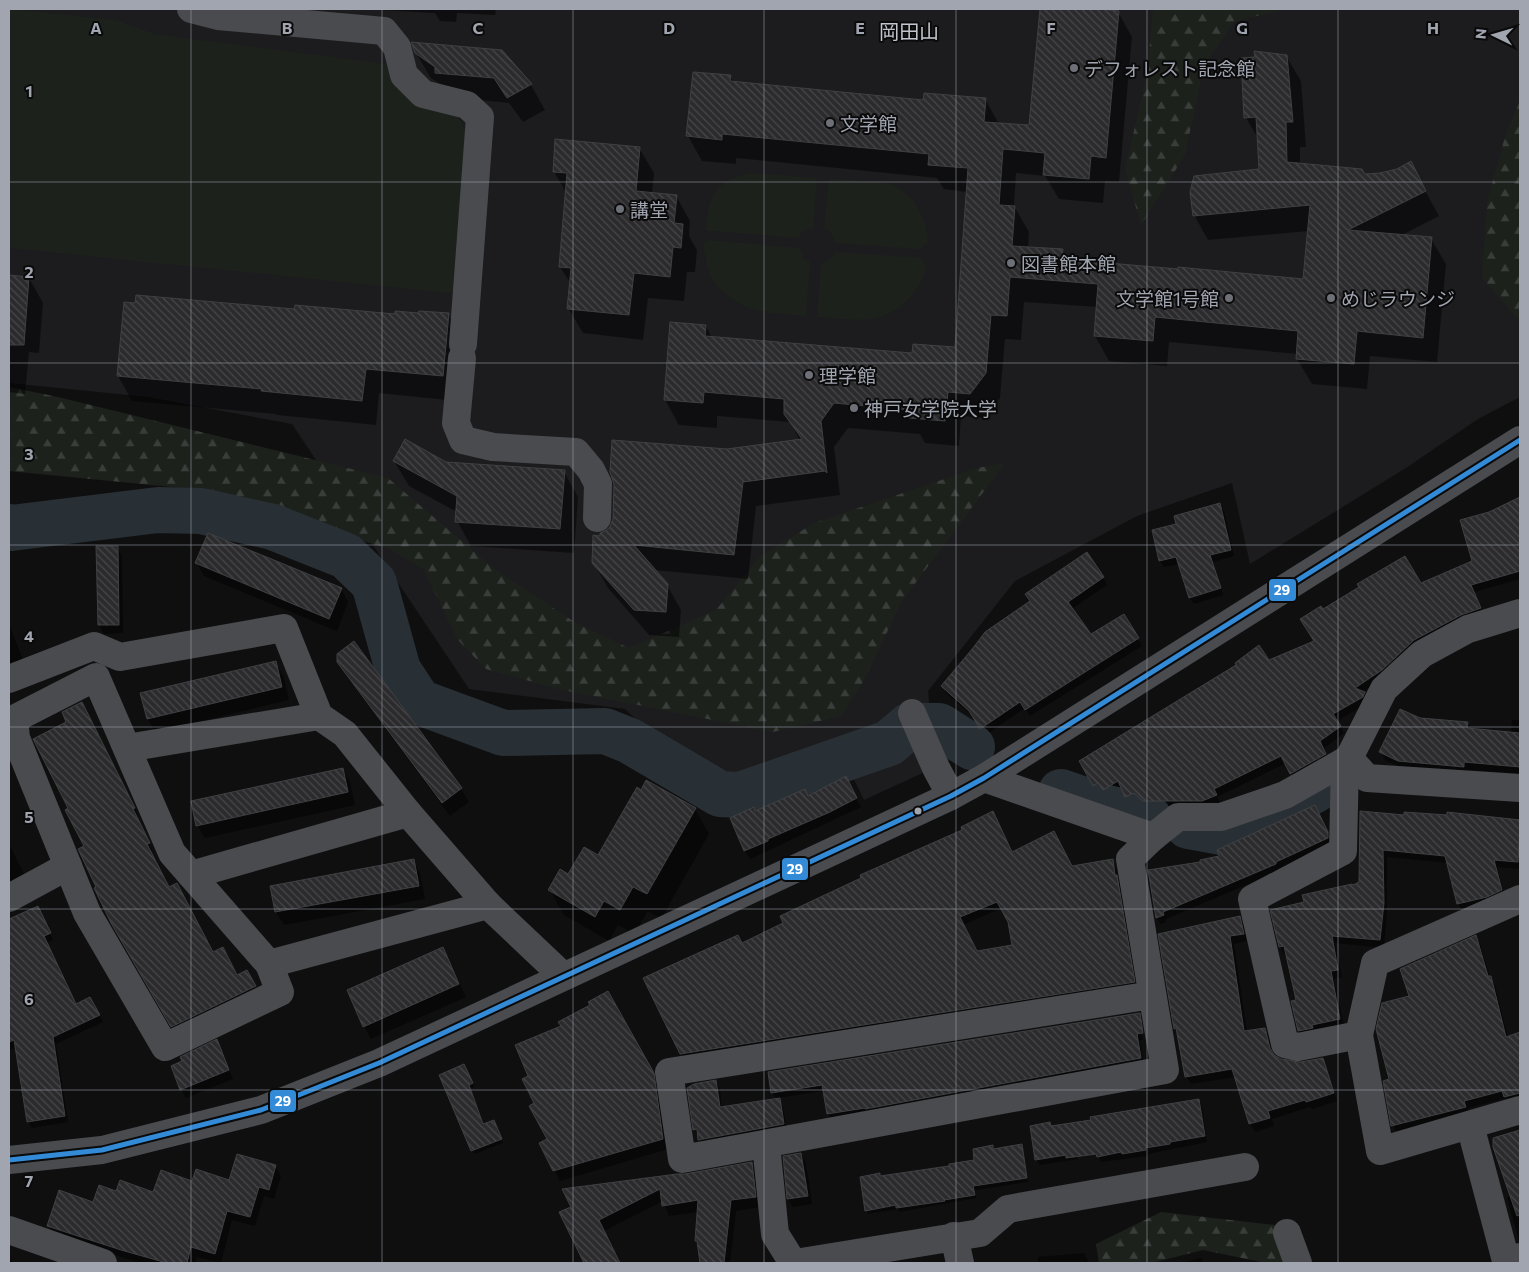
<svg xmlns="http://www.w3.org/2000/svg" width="1529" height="1272" font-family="Commissioner,'Noto Sans JP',sans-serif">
	<defs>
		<pattern id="forest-firs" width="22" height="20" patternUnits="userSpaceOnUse" patternTransform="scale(1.25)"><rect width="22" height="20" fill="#1c211c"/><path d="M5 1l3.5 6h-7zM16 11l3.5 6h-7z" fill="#3a3e3a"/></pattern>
		<pattern id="building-back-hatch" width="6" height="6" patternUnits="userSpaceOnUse" patternTransform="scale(1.25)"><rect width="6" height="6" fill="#2b2b2d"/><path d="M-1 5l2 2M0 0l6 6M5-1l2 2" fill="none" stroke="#474749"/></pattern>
	</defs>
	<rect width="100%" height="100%" fill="#0f0f10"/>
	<polygon fill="#1c1c1e" points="9,9 1520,9 1520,397 1478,419 1406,468 1250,564 1232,483 1137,516 1015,581 928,691 932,731 966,753 864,800 842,755 717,798 625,709 469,689 292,424 148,397 9,383"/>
	<g fill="#1c211c">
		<polygon points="9,9 115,20 155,34 386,64 400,90 457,116 469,135 458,287 449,293 9,248"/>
		<path d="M 751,173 L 817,178 L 813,229 C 804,228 802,231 799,238 L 710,231 L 706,229 C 709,195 715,180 751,173 Z"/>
		<path d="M 829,179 C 842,180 881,180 890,184 C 914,194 927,218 928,242 L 920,249 L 836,243 L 830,231 L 824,228 Z"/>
		<path d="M 709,240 L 800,248 L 804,259 L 810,262 L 806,316 C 778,314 751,314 728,296 C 722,291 715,285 712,279 C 707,268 705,256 703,245 Z"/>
		<path d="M 836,252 L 920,258 L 926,265 C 925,276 919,287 911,296 C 884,327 854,320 817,317 L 821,265 L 832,258 Z"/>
	</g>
	<g fill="url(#forest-firs)">
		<polygon points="1153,9 1285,9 1234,22 1204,65 1185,155 1141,225 1125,169 1147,75"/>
		<polygon points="1520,101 1520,321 1482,278 1487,203 1506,133"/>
		<polygon points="9,387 58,397 388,478 494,569 576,623 629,648 716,610 761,556 814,523 977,468 1005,463 902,601 863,682 841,716 773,732 558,689 486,669 458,640 423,569 390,549 182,488 9,471"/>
		<polygon points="1161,1212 1275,1225 1287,1263 1266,1263 1203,1250 1152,1263 1099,1263 1096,1244"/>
	</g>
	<g fill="#0007" fill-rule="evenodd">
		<polygon points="360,9 496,9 495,15 457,13 456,22 440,21 435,13"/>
		<polygon points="1041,9 1109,9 1111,12 1118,12 1132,37 1119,182 1105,181 1103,203 1059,199 1045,176 1016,173 1014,206 1029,232 1028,248 1062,250 1068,261 1304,281 1309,231 1208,240 1194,215 1260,171 1259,140 1246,118 1286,56 1301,81 1306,147 1300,147 1300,165 1364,175 1381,175 1398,170 1410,163 1439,216 1400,236 1431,239 1446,264 1437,362 1370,356 1367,389 1312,384 1297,359 1298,354 1169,342 1167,366 1109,361 1095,336 1098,307 1024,302 1021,340 1005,339 1000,398 985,418 961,416 959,446 925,443 920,434 848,428 834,447 840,495 756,506 748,579 654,570 667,585 681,610 679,637 649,635 608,588 593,562 601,537 727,451 800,441 790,422 717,416 717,428 679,425 665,400 706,326 712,338 913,354 956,348 967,192 944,189 937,178 736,158 736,164 702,161 688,136 694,73 730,76 734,83 924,101 985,99 999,124 1030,126"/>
		<polygon points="502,51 531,85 545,110 523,122 509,103 451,97 446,88 431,78 416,53"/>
		<polygon points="639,148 654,173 652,194 676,196 690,221 689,236 697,250 695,272 687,272 684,301 648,298 643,340 583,333 568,308 571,284 560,267 567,194 554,172"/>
		<polygon points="9,276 29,278 43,303 39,353 29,352 25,394 9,392"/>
		<polygon points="296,310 396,315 448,314 463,339 456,401 379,393 376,425 277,415 276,414 132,401 118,376"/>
		<polygon points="394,461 446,463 564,472 578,497 574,553 471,546 457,521 457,512 409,486"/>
		<polygon points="1518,500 1520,504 1520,530 1510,535 1520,570 1520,579 1474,592 1484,615 1362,692 1368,700 1366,704 1337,721 1344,733 1323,749 1329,761 1295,780 1286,763 1217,797 1220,802 1206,808 1148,808 1138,800 1130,803 1122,788 1108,797 1103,789 1098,792 1081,762 1269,661 1316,642 1322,611 1420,585 1473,562 1489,513"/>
		<polygon points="1220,504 1224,511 1234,556 1213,562 1223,595 1194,604 1190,598 1180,564 1164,567 1160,561 1153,531 1177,525"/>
		<polygon points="97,548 117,548 122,556 123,633 104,634 99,625"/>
		<polygon points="197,563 341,589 348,602 337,631 204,576"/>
		<polygon points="1103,578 1107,585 1072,609 1090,636 1123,615 1142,646 1030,716 1025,708 986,735 975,718 946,693 942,686 1031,602"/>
		<polygon points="9,624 24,662 9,668"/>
		<polygon points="353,643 461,789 469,802 450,816 346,675 338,661"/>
		<polygon points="275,662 283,675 289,700 155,732 148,719 142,694"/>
		<polygon points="85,710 138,815 136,816 152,850 150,851 169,888 213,954 237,976 250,978 258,993 176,1032 112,922 98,888 86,847 70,809 68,722"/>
		<polygon points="1419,719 1467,723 1471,730 1511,733 1512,720 1520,720 1520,779 1512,779 1508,773 1468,770 1468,774 1403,768 1385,760 1381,752"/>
		<polygon points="342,769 350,782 355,805 205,838 197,825"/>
		<polygon points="845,778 861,807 750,859 745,851 755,812 808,797"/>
		<polygon points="695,809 709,834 661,919 648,911 634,934 618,925 609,941 564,915 550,890 599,857"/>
		<polygon points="1318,813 1331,840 1331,844 1278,869 1279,871 1166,919 1166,922 1161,924 1157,918 1149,871 1202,863 1221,857"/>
		<polygon points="1448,813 1520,821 1520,869 1497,867 1505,898 1463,911 1458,904 1448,863 1387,857 1387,911 1384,948 1335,943 1342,977 1334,979 1344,1026 1304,1038 1299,1031 1297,1001 1287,954 1285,955 1280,947 1272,911 1305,903 1360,883 1405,816 1448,817"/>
		<polygon points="9,844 24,874 9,882"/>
		<path d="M 1012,854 L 1071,867 L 1112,861 L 1116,868 L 1118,879 L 1120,884 L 1138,989 L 685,1061 L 645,978 ZM 1002,908 L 1009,922 L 1013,946 L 977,952 L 963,925 Z"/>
		<polygon points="413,860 420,873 425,899 284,925 276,912 272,887"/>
		<polygon points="37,907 53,940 46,943 76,1006 90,998 103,1022 56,1044 68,1122 32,1128 28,1121 16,1048 9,1050 9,953 21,947 9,921"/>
		<polygon points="1239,918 1244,925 1247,941 1234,944 1247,1032 1265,1029 1269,1037 1274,1056 1281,1060 1301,1064 1322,1059 1326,1067 1337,1101 1312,1109 1310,1107 1272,1119 1274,1126 1255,1132 1250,1124 1236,1077 1191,1084 1186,1077 1179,1034 1175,1028"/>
		<polygon points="1476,937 1480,944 1490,977 1495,985 1508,1038 1519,1034 1520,1035 1520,1099 1509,1103 1507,1098 1468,1108 1469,1114 1397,1133 1393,1126 1391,1080 1411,997"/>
		<polygon points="443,949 466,997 371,1039 364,1026"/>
		<polygon points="607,992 659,1084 668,1149 560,1181 541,1144 548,1140 536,1104 529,1077 562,1026"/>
		<polygon points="1139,1014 1142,1019 1139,1019 1143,1040 1140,1040 1144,1064 831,1120 828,1114 824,1091 778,1098 783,1107 787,1131 704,1147 695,1130 689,1089 716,1082 720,1089 722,1108 777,1100 772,1092"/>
		<polygon points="217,1041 233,1079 186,1098 181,1089"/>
		<polygon points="466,1069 474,1087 470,1089 483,1125 496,1125 503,1143 474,1154 441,1076"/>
		<polygon points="1199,1100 1202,1106 1207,1142 1148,1154 1148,1156 1101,1162 1095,1146 1077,1149 1078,1159 1040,1165 1036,1159 1050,1124 1052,1127 1092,1121"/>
		<polygon points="1520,1131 1520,1245 1507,1197 1511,1196 1495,1139"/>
		<polygon points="992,1146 994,1150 1021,1146 1023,1150 1028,1182 975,1190 976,1198 899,1212 898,1209 868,1214 866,1210 879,1175 881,1177 950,1167 976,1161"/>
		<polygon points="801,1154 806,1163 812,1204 793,1207 788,1199"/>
		<polygon points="751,1163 757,1174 761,1207 736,1211 730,1263 701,1263 699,1247 696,1241 698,1212 669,1216 663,1201 604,1231 620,1263 586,1263 561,1213 685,1176"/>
		<polygon points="275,1166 281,1176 274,1199 264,1196 255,1226 232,1220 221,1263 197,1257 195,1263 140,1263 54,1235 48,1225 117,1193 154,1193 192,1183 230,1182"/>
		<polygon points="1084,1253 1089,1263 1038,1263 1038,1257"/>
		<polygon points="1201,1258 1204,1263 1183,1263"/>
		<polygon points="9,1259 11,1260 14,1263 9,1263"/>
	</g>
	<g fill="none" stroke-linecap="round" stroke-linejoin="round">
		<g stroke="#283035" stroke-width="46">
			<polyline points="9,527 11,528 158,510 201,511 273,527 346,556 374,583 398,670 419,702 503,733 605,731 630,741 720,794 740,795 889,743 909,726 939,726 972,747"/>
			<polyline points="1061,792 1104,807 1149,818"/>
			<polyline points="1188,826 1226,833 1232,832 1315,790"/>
		</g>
	</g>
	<g fill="url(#building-back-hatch)" stroke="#3f4043" fill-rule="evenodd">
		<polygon points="1040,9 1102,9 1119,11 1106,158 1091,156 1089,179 1043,175 1045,153 1003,149 999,205 1015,206 1012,246 1063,249 1062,259 1178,269 1178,267 1303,279 1310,205 1193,216 1190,192 1194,176 1259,169 1256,117 1244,118 1241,58 1255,57 1254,51 1287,55 1293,122 1286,122 1287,162 1362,169 1365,174 1380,173 1397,169 1411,161 1426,191 1348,230 1432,237 1423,338 1357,331 1354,364 1296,359 1298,331 1155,317 1153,341 1094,336 1098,284 1010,277 1007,316 991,315 986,373 970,394 948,392 945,421 909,418 910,410 834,403 821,421 827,473 825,471 743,482 734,555 634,545 668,584 666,612 634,610 592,563 593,535 600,536 600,533 605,531 610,527 613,519 614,484 610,472 612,440 727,449 802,439 784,414 784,399 704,392 703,403 664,400 670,322 706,325 705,336 912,353 913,344 955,347 968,168 928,165 929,154 722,134 722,140 686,136 693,72 731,75 730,81 923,100 924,93 986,98 984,122 1029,125"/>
		<polygon points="411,42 502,50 532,84 507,98 494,78 435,73 435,67 415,53"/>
		<polygon points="555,139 640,147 636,191 677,195 674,223 683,224 681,248 673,247 670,277 634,273 629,315 567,309 571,268 559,267 567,173 553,172"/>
		<polygon points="9,275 29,277 24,345 9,345"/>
		<polygon points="136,295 294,309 295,305 395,314 395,311 418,313 419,311 449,313 443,376 366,369 362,401 261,391 262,389 117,376 124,302 135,303"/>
		<polygon points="405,439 446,462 565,470 560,529 455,522 457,496 393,461"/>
		<polygon points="1520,497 1520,571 1471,585 1481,608 1461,615 1414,640 1382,670 1355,688 1365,692 1363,697 1333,714 1341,726 1320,741 1326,754 1290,774 1281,756 1214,789 1217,795 1202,801 1143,801 1134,793 1125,797 1118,781 1103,790 1098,783 1093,786 1079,761 1236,665 1235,663 1259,645 1269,660 1314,641 1300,619 1321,606 1323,609 1359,587 1357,584 1405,556 1421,583 1472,561 1460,520 1489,512"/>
		<polygon points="1220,503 1231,550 1210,555 1221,588 1189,598 1176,557 1159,561 1152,530 1176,524 1174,516"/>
		<polygon points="208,533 342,588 329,619 195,563"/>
		<polygon points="96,546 118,546 119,625 98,625"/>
		<polygon points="1087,552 1104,577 1068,602 1091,634 1124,614 1139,638 1025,710 1020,702 980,729 969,711 941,686 973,648 985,632 1030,601 1025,594"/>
		<polygon points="354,641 462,788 442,803 337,662 337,654"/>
		<polygon points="276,661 282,687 147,719 140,693"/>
		<polygon points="82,702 135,808 133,809 150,843 147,844 169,887 177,883 213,952 223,947 237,975 247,970 256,986 171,1027 111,923 94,888 96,887 78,849 84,846 65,810 68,808 33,739 66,722 62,712"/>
		<polygon points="1400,709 1420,718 1468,722 1467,728 1520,733 1520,767 1464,762 1464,767 1398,761 1379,752"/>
		<polygon points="343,768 348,792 196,826 191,801"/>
		<polygon points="846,776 857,798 830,812 768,839 768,841 744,851 730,818 754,807 755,811 805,789 808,796"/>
		<polygon points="646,780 696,808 647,894 633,887 620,910 604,901 595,917 548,890 560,869 568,874 584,847 598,855 637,787 641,790"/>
		<polygon points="1315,805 1328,832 1328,838 1276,862 1276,864 1163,912 1164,915 1156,918 1148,870 1200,862 1200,860 1219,856 1217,850"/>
		<path d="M 993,811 L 1012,852 L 1054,831 L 1072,866 L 1113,859 L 1115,875 L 1117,875 L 1135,982 L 680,1054 L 643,978 L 738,935 L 742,943 L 783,923 L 780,916 L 861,878 L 860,875 L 962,830 L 961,827 ZM 997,902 L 1008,922 L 1012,945 L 977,951 L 960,917 Z"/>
		<polygon points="1360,811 1404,815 1404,812 1447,815 1447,812 1520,820 1518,862 1494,860 1502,890 1487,897 1457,904 1445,856 1383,850 1384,903 1380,940 1332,936 1338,970 1331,971 1340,1019 1312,1025 1313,1028 1298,1031 1291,1001 1296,1000 1284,946 1279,947 1270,910 1304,902 1302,895 1352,884 1353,885 1359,882"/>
		<polygon points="414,859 419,886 275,912 270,886"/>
		<polygon points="38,906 51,933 44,936 76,1004 90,997 100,1015 53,1037 65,1116 27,1122 14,1040 9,1042 9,919"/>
		<polygon points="1240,916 1244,934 1230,936 1244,1031 1265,1028 1270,1048 1274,1055 1281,1059 1301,1062 1323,1058 1334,1093 1306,1102 1305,1100 1268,1111 1270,1118 1249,1124 1232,1069 1185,1077 1176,1028 1174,1029 1158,934"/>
		<polygon points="1476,935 1488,976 1491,976 1506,1037 1520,1032 1520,1093 1504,1097 1502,1091 1464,1101 1466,1107 1391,1126 1383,1081 1389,1079 1376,1029 1382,1003 1409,996 1400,969"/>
		<polygon points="443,947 459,984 363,1027 347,990"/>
		<polygon points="608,991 654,1073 663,1139 553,1171 539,1143 547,1139 529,1106 534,1103 522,1079 528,1076 515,1045 561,1026 558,1022 590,1005 588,1002"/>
		<polygon points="1140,1013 1143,1033 1137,1034 1141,1058 865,1109 865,1108 827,1114 822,1085 771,1093 768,1072"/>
		<polygon points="217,1039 229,1070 180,1090 171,1066 182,1061 180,1057"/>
		<polygon points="464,1064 473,1083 469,1085 483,1124 494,1120 502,1139 471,1151 439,1075"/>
		<polygon points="716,1080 720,1107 780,1098 784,1124 698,1140 697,1129 693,1130 687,1088 694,1084"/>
		<polygon points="1199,1099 1205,1136 1170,1142 1170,1144 1145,1148 1146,1150 1122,1154 1121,1152 1097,1157 1096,1154 1066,1158 1066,1155 1035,1160 1030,1126 1050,1122 1051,1126 1091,1120 1090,1117"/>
		<polygon points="1520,1130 1520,1215 1517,1216 1493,1147 1493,1138"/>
		<polygon points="1022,1144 1027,1178 973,1186 975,1195 944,1200 945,1201 896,1208 896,1205 865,1211 860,1177 880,1173 880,1176 949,1166 949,1164 974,1160 973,1149 993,1145 993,1149"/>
		<polygon points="801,1153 808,1196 787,1199 783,1156"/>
		<polygon points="237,1154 276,1165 269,1190 259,1187 250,1217 227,1211 215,1254 191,1247 187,1263 167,1263 121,1250 47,1226 59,1190 93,1202 99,1185 116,1191 120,1180 153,1192 161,1170 192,1181 196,1169 229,1180"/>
		<polygon points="752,1162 756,1197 731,1200 724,1263 700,1263 697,1241 695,1241 698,1200 662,1206 660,1189 599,1220 620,1263 584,1263 559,1212 571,1207 562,1189 677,1174 685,1174"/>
	</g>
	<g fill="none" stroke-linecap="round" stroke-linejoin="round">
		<g stroke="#4a4b4e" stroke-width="28">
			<polyline points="191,9 218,16 384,31 397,47 404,75 423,94 467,105 480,117 463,344"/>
			<polyline points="462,358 456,423 463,440 493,447 576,452 591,470 598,484 597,518"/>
			<polygon points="96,677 172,853 269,964 280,992 165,1047 87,913 16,738 14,719"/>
			<polyline points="9,679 94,646 120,657 284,628 319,716 345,734 408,813 488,905 563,976"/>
			<polyline points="912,713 936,768 951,796"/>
			<polyline points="127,748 319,716"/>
			<polyline points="1349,758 1367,778 1520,788"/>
			<polyline points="1345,761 1343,851 1252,899 1285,1044 1298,1047 1359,1035"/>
			<polyline points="984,778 1153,837 1178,817 1221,817 1285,795 1345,761 1349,758 1384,689 1422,654 1468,629 1520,613"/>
			<polyline points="191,875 408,813"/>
			<polyline points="9,898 68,866"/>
			<polyline points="1520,899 1375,963 1359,1035 1380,1151 1520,1110"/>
			<polyline points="269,964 488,905"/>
			<polyline points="1152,995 669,1072 682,1159 1165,1070 1130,859 1153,837"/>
			<polyline points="1470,1125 1506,1261 1520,1257"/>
			<polyline points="766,1144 775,1234 793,1263"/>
			<polyline points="9,1160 102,1150 261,1110 379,1063 951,796 984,778 1520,440"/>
			<polyline points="9,1230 103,1263"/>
			<polyline points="1287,1233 1298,1263"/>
			<polyline points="954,1236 960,1263"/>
			<polyline points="795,1263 980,1233 1008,1209 1245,1167"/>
		</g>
		<defs>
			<polyline id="bus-1" points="9,1160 102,1150 261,1110 379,1063 951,796 984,778 1520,440"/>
		</defs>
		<use href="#bus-1" stroke="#0a0a0b" stroke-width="9"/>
		<use href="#bus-1" stroke="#338bd7" stroke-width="5"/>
	</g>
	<path fill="none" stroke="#a1a5b0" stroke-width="1" stroke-opacity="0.55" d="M 191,9 L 191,1263M 382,9 L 382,1263M 573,9 L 573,1263M 764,9 L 764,1263M 956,9 L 956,1263M 1147,9 L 1147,1263M 1338,9 L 1338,1263M 9,182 L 1520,182M 9,363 L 1520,363M 9,545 L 1520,545M 9,727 L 1520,727M 9,909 L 1520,909M 9,1090 L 1520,1090"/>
	<g fill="#6e7078" stroke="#0a0a0b" stroke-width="2">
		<circle cx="1074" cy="68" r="5"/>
		<circle cx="830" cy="123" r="5"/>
		<circle cx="620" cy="209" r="5"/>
		<circle cx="1011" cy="263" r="5"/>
		<circle cx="1229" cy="298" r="5"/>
		<circle cx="1331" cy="298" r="5"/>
		<circle cx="809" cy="375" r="5"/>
		<circle cx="854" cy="408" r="5"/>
	</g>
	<circle fill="#a1a5b0" stroke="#0a0a0b" stroke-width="2" cx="918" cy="811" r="4.5"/>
	<g text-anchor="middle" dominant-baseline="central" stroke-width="4" stroke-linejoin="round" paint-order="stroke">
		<g font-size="19" fill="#a1a5b0" stroke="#0a0a0b" text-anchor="start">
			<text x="1084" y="68">デフォレスト記念館</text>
			<text x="840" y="123">文学館</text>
			<text x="630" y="209">講堂</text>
			<text x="1021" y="263">図書館本館</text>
			<text x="1219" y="298" text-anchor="end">文学館1号館</text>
			<text x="1341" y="298">めじラウンジ</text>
			<text x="819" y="375">理学館</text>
			<text x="864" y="408">神戸女学院大学</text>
		</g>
		<g font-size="20" fill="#c1c4cc" stroke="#0a0a0b">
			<text x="909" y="31">岡田山</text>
		</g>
	</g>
	<g font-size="16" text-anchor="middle" font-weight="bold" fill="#a1a5b0" stroke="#0a0a0b" stroke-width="4" stroke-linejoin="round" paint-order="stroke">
		<text x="96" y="34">A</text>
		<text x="287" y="34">B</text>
		<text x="478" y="34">C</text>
		<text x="669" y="34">D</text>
		<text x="860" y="34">E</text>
		<text x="1051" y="34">F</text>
		<text x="1242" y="34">G</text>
		<text x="1433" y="34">H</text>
		<text x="29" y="97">1</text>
		<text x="29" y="278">2</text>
		<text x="29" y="460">3</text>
		<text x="29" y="642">4</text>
		<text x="29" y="823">5</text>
		<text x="29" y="1005">6</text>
		<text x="29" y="1187">7</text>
	</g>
	<g stroke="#0a0a0b" stroke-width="2">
		<rect x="1268" y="578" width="29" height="24" rx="5" fill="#338bd7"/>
		<rect x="781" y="857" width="28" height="24" rx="5" fill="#338bd7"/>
		<rect x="269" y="1089" width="28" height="24" rx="5" fill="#338bd7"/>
	</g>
	<g font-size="14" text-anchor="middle" font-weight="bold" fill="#fff">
		<text x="1282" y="595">29</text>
		<text x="795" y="874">29</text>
		<text x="283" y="1106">29</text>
	</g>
	<rect width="1529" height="1272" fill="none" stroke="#a1a5b0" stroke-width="20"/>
	<g transform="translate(1494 35) rotate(275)" stroke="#0a0a0b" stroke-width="4" paint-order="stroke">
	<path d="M0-4L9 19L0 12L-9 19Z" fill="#a1a5b0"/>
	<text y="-8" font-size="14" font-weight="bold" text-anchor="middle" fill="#a1a5b0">N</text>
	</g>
</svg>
